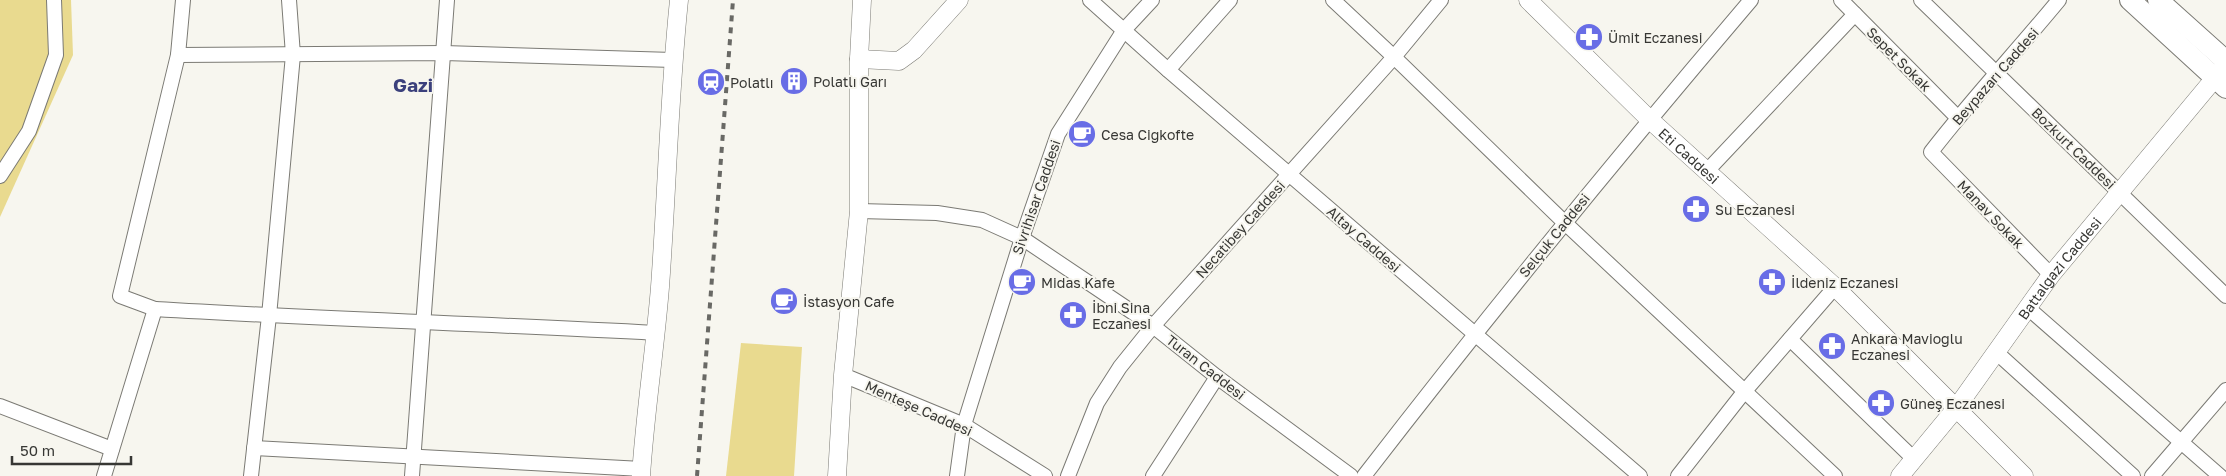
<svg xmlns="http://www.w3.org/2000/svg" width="2226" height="476" font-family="'Golos Text',sans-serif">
	<rect width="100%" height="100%" fill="#f7f6ef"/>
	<g fill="#e9da8f">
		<polygon points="0,0 71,0 73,55 0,217"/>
		<polygon points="741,343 802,347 794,476 726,476"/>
	</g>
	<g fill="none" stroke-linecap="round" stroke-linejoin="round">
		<defs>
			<g id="minor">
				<polyline points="1090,0 1168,70 1640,476"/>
				<polyline points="1333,0 1394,57 1564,222 1835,476"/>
				<polyline points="1841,0 1958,118"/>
				<polyline points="1921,0 2226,296"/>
				<polyline points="178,55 444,53 673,60"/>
				<polyline points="1168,70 1230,0"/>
				<polyline points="1707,171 1855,14"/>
				<polyline points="0,176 29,131 56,55 54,0"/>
				<polyline points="859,211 937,213 982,220 1022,238 1153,326 1217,377 1351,476"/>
				<path d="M 2051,275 L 1931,152 C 1971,100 2017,51 2059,0"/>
				<polyline points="2028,308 2220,476"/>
				<path d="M 155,309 C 322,319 489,324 656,333"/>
				<polyline points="1790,339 1914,459"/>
				<polyline points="1996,352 2133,476"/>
				<polyline points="843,375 964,425 1045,476"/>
				<polyline points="0,406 112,449"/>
				<polyline points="254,448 642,469"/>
				<polyline points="104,476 155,309 120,296 178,55 183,0"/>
				<polyline points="251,476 269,316 293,55 289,0"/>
				<polyline points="412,476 447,0"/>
				<polyline points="957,476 964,425 1022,238 1058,134 1124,30 1152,0"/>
				<polyline points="1068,476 1097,403 1120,367 1153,326 1394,57 1441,0"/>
				<polyline points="1153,476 1217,377"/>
				<path d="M 1364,476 C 1489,314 1618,156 1751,0"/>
				<polyline points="1678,476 1744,392 1835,287"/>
				<polyline points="2152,476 2226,390"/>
			</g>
			<g id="tertiary">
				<path id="s1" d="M 1528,0 L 1649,119 L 1835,287 L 2024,476"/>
				<polyline points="859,59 899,61 914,50 959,0"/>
				<path d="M 641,476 C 645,413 655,350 660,287 C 667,192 669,96 679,0"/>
				<polyline points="837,476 843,375 859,211 859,59 862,0"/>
				<path id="s2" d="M 1900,476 L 1957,407 L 2051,275 L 2224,67"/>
			</g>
			<g id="secondary">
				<polyline points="2130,0 2226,88"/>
				<polyline points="2158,0 2226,61"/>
			</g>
		</defs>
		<use href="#minor" stroke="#7b7a74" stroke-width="16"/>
		<use href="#tertiary" stroke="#7b7a74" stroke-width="19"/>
		<use href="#secondary" stroke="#7b7a74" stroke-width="22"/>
		<use href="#minor" stroke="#fff" stroke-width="14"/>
		<use href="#tertiary" stroke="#fff" stroke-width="18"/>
		<use href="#secondary" stroke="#fff" stroke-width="20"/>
		<polyline stroke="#696965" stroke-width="4" stroke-dasharray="6 6" stroke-linecap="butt" points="697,476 733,0"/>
	</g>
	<defs>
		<symbol id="pharmacy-disc" viewBox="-11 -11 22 22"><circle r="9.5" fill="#686de6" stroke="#f7f6ef"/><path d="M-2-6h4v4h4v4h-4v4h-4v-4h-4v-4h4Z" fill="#fff"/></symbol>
		<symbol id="building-disc" viewBox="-11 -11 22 22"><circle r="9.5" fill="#686de6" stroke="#f7f6ef"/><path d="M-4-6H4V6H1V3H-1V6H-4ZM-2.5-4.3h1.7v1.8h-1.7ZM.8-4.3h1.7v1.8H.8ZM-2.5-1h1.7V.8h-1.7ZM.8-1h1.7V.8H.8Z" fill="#fff"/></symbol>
		<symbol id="station-disc" viewBox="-11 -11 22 22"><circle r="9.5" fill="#686de6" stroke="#f7f6ef"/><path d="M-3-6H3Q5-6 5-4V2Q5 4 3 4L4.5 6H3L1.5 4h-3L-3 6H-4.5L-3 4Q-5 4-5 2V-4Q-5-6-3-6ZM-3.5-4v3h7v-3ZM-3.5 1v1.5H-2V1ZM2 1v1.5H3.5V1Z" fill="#fff"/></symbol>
		<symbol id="cafe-disc" viewBox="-11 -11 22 22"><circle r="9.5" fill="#686de6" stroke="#f7f6ef"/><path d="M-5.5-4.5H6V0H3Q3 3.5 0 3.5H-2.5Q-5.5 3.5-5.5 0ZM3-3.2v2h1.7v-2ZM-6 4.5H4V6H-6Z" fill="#fff"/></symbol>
	</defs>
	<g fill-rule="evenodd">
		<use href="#pharmacy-disc" x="1573" y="21" width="32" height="32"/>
		<use href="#building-disc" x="778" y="65" width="32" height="32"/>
		<use href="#station-disc" x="695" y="66" width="32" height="32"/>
		<use href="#cafe-disc" x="1066" y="118" width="32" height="32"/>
		<use href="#pharmacy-disc" x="1680" y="193" width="32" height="32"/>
		<use href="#cafe-disc" x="1006" y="266" width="32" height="32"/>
		<use href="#pharmacy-disc" x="1756" y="266" width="32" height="32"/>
		<use href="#cafe-disc" x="768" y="285" width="32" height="32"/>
		<use href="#pharmacy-disc" x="1057" y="299" width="32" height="32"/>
		<use href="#pharmacy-disc" x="1816" y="330" width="32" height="32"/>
		<use href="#pharmacy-disc" x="1865" y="387" width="32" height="32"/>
	</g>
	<g text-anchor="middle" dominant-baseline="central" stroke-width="4" stroke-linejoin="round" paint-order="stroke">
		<g font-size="14" fill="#373734" stroke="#f7f6ef" text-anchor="start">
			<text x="1608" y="37">Ümit Eczanesi</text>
			<text x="813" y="81">Polatlı Garı</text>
			<text x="730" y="82">Polatlı</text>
			<text x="1101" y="134">Cesa Cigkofte</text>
			<text x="1715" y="209">Su Eczanesi</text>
			<text x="1041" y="282">Midas Kafe</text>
			<text x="1791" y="282">İldeniz Eczanesi</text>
			<text x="803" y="301">İstasyon Cafe</text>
			<text x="1092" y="307">İbni Sina<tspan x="1092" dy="16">Eczanesi</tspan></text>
			<text x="1851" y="338">Ankara Mavioğlu<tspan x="1851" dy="16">Eczanesi</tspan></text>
			<text x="1900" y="403">Güneş Eczanesi</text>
		</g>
		<g font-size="14" fill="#373734" stroke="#f7f6ef">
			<text transform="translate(1899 59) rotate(45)">Sepet Sokak</text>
			<text transform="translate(1995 76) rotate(-49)">Beypazarı Caddesi</text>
			<text transform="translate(2074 148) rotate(44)">Bozkurt Caddesi</text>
			<text stroke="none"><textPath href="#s1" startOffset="224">Eti Caddesi</textPath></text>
			<text transform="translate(1036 197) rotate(-71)">Sivrihisar Caddesi</text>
			<text transform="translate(1991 214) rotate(46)">Manav Sokak</text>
			<text transform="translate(1240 229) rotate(-48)">Necatibey Caddesi</text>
			<text transform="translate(1554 235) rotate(-51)">Selçuk Caddesi</text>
			<text transform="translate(1364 239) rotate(41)">Altay Caddesi</text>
			<text stroke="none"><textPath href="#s2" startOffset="262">Battalgazi Caddesi</textPath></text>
			<text transform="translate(1206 367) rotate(38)">Turan Caddesi</text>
			<text transform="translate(919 408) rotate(24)">Menteşe Caddesi</text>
		</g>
		<g font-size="19" font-weight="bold" fill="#3b407c" stroke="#f7f6ef">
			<text x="413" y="84">Gazi</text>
		</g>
	</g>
	<path d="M12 456v8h119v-8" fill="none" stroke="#373734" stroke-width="2.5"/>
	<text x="20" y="456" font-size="15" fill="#373734" stroke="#f7f6ef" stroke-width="4" paint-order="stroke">50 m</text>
</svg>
